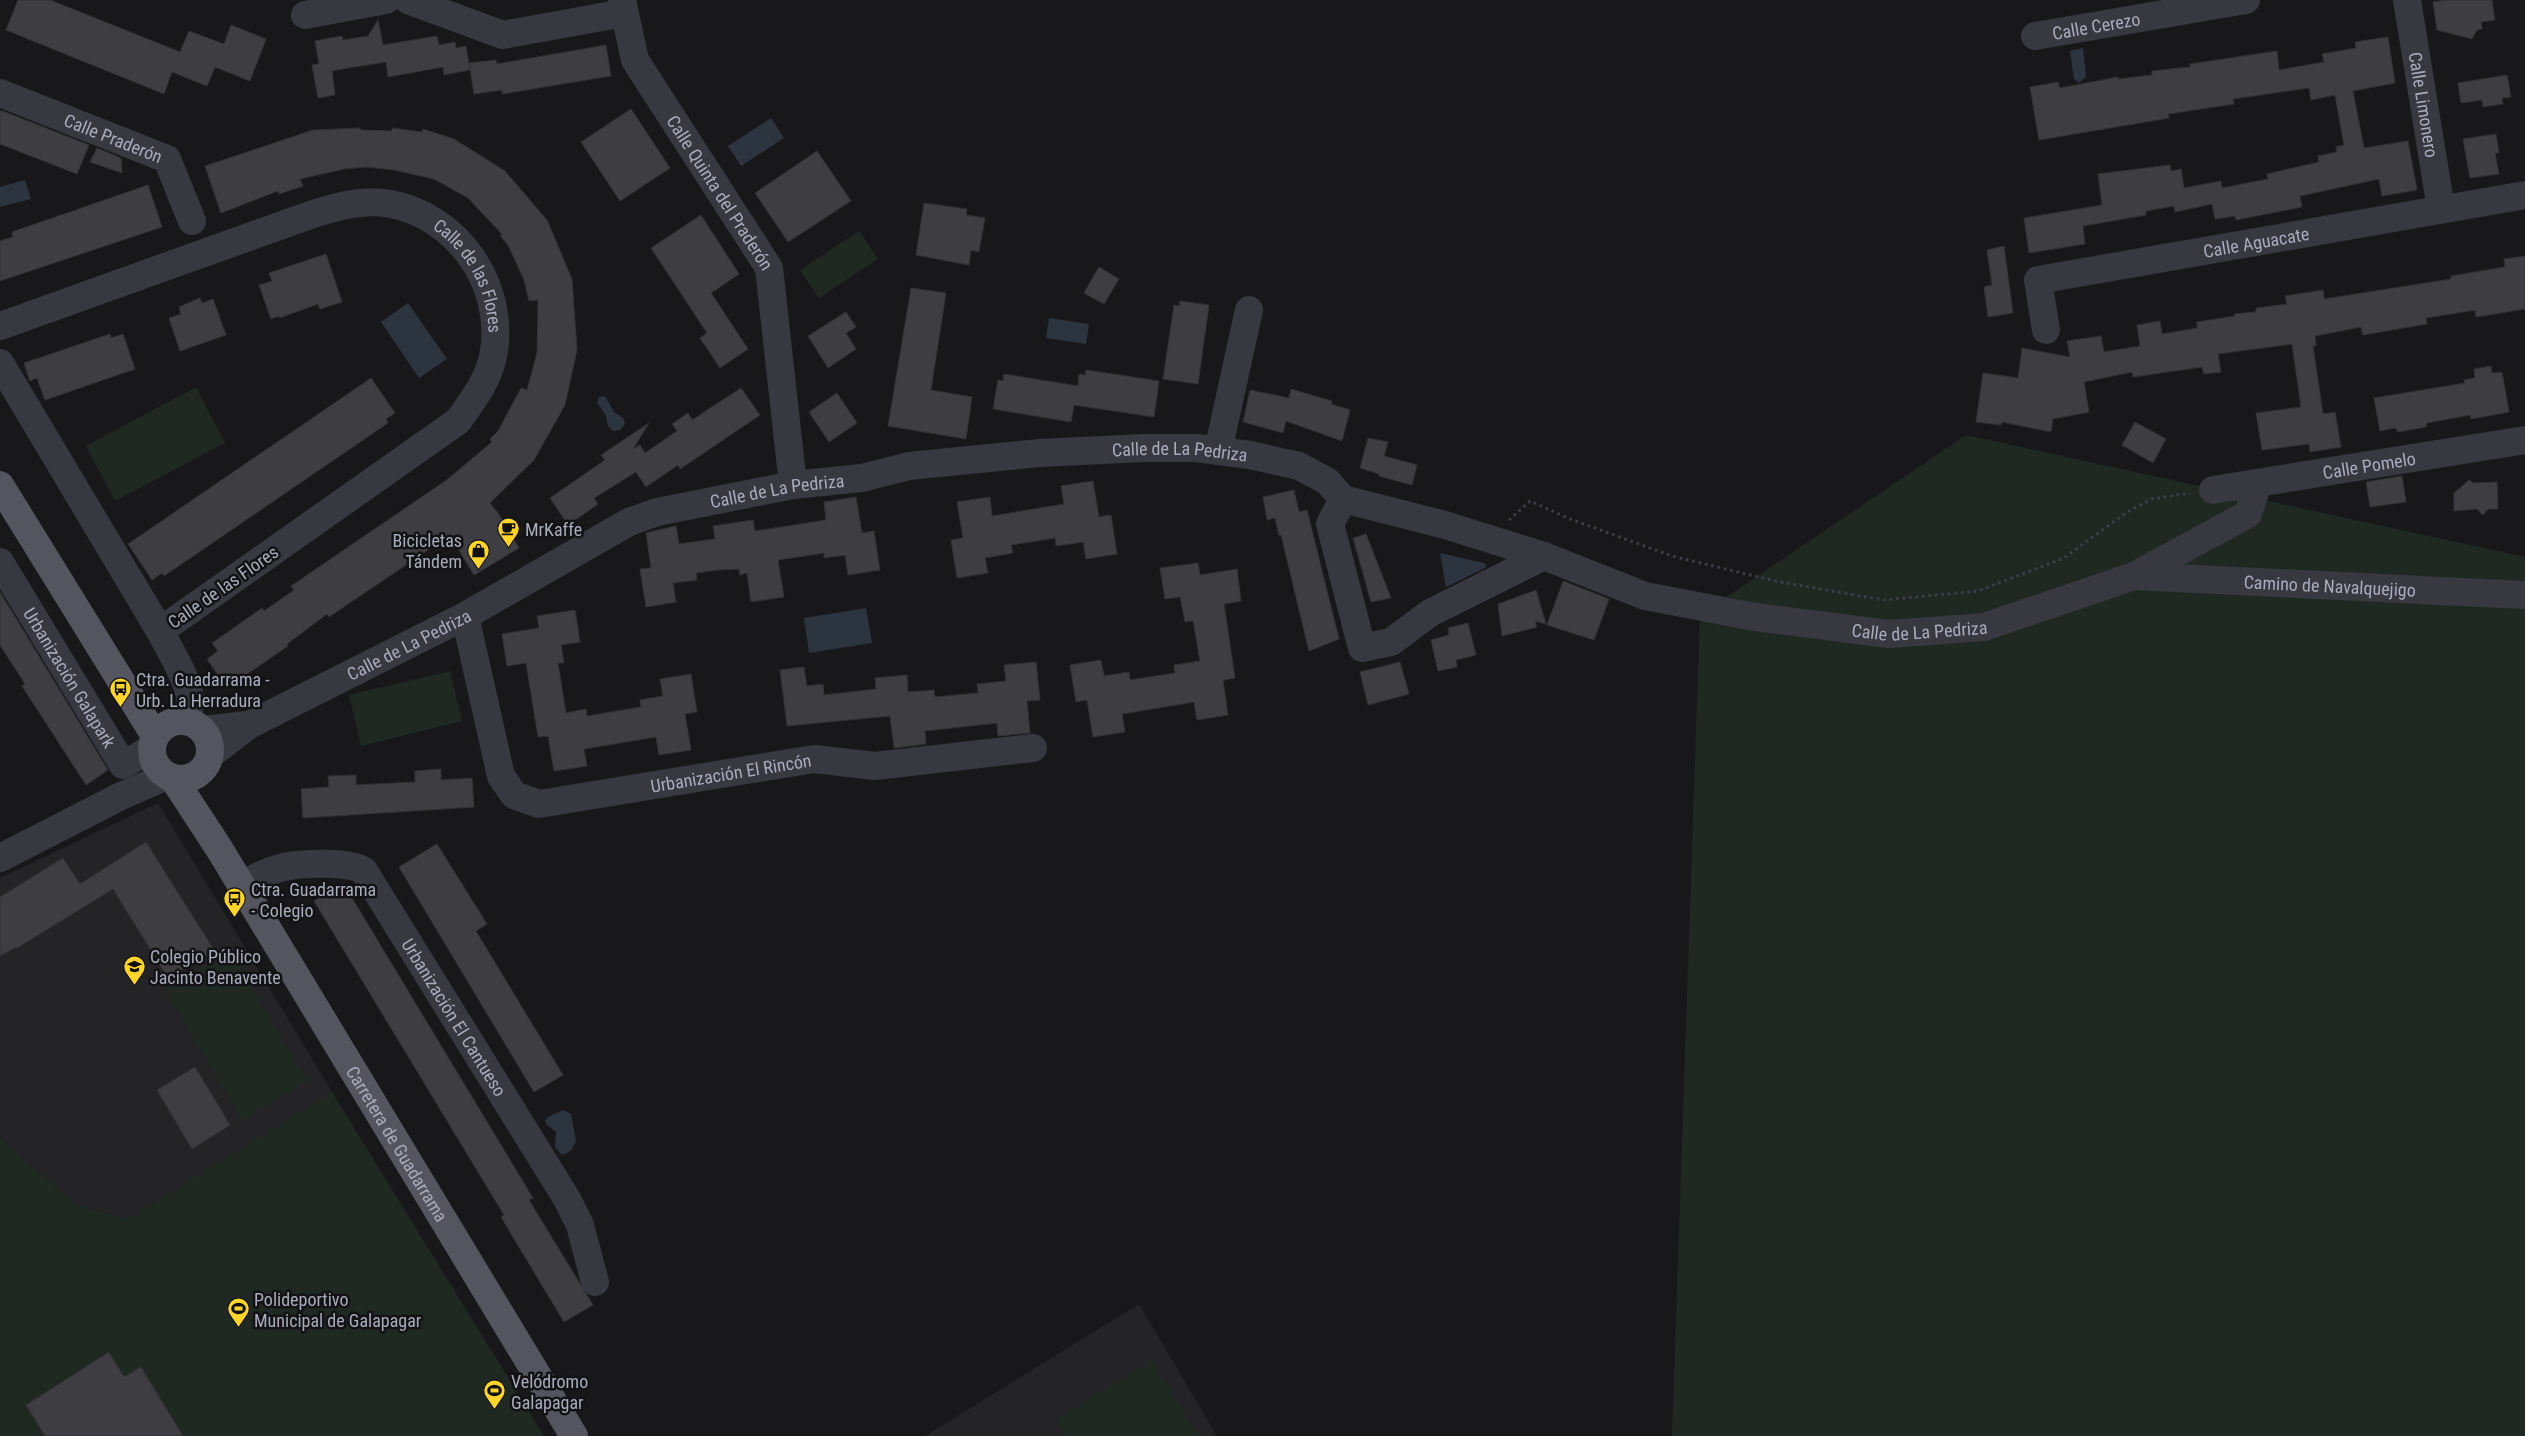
<svg xmlns="http://www.w3.org/2000/svg" width="2525" height="1436" font-family="'Roboto Condensed',sans-serif">
	<rect width="100%" height="100%" fill="#18181a"/>
	<g fill="#242427">
		<polygon points="158,803 332,1092 127,1219 75,1204 0,1137 0,878"/>
		<polygon points="1139,1304 1217,1436 925,1436"/>
	</g>
	<g fill="#1f2922">
		<polygon points="859,231 878,259 819,298 800,270"/>
		<polygon points="196,387 225,443 115,501 86,446"/>
		<polygon points="1966,435 2525,557 2525,1436 1672,1436 1700,615"/>
		<polygon points="450,671 462,721 361,746 349,695"/>
		<polygon points="230,951 308,1081 242,1120 165,990"/>
		<polygon points="332,1092 544,1436 0,1436 0,1137 75,1204 127,1219"/>
		<polygon points="1152,1360 1199,1436 1067,1436 1056,1419"/>
	</g>
	<g fill="#2c3440">
		<polygon points="2083,48 2086,77 2079,83 2074,79 2070,51"/>
		<polygon points="771,118 784,138 741,166 728,146"/>
		<polygon points="25,180 31,199 0,207 0,187"/>
		<polygon points="408,303 447,359 419,378 381,322"/>
		<polygon points="1049,318 1089,324 1086,344 1046,338"/>
		<polygon points="605,396 614,412 623,418 625,424 620,430 613,431 608,426 606,416 597,402 599,397"/>
		<polygon points="1440,553 1484,563 1487,567 1446,587"/>
		<polygon points="866,608 872,643 809,653 804,618"/>
		<polygon points="563,1110 571,1114 576,1141 571,1151 562,1155 555,1147 556,1132 547,1125 545,1121 548,1117"/>
	</g>
	<g fill="#3d3d42" stroke="#323136">
		<polygon points="18,0 50,0 180,52 189,31 224,44 231,25 266,39 250,81 215,67 207,86 172,72 164,94 6,30"/>
		<polygon points="2446,0 2492,0 2495,20 2481,22 2482,29 2477,30 2472,39 2437,30 2433,2"/>
		<polygon points="378,20 383,45 437,36 439,45 455,42 456,48 466,46 470,70 444,75 443,67 388,77 386,62 348,68 332,71 335,95 318,98 312,65 319,64 315,41 342,36 343,40 368,36"/>
		<polygon points="2388,37 2395,83 2353,91 2364,148 2408,141 2417,190 2382,196 2379,179 2300,196 2302,207 2236,220 2235,216 2215,219 2212,204 2175,212 2174,206 2146,211 2146,215 2083,226 2085,244 2029,253 2024,218 2102,205 2098,174 2170,165 2171,171 2181,169 2184,188 2221,181 2222,188 2268,179 2267,174 2319,162 2318,156 2337,152 2336,147 2344,145 2335,95 2311,100 2309,88 2233,99 2234,104 2168,114 2169,118 2039,140 2030,87 2058,82 2060,88 2118,77 2118,79 2152,75 2152,71 2190,67 2190,64 2277,51 2279,70 2324,62 2322,54 2356,48 2355,42"/>
		<polygon points="606,45 611,76 502,94 502,90 474,94 469,63 496,60 497,64"/>
		<polygon points="2507,75 2511,97 2502,98 2503,104 2483,107 2482,100 2461,103 2458,83"/>
		<polygon points="631,109 670,168 620,201 581,142"/>
		<polygon points="0,110 89,145 77,174 0,144"/>
		<polygon points="360,128 360,130 392,131 392,128 422,132 423,129 454,139 505,171 547,220 572,279 577,350 565,405 534,460 490,503 498,513 519,548 474,575 450,535 329,617 327,614 287,644 288,646 227,688 207,659 218,651 212,643 262,608 264,611 294,590 291,586 448,479 492,442 490,439 498,431 521,388 527,390 537,353 538,300 529,301 524,280 508,245 500,236 502,234 468,198 434,179 394,170 366,167 344,169 300,179 303,186 279,194 278,191 221,213 205,166 313,130"/>
		<polygon points="2496,134 2499,153 2495,153 2499,174 2470,178 2463,139"/>
		<polygon points="97,148 121,158 122,173 90,162"/>
		<polygon points="817,151 851,201 788,242 755,193"/>
		<polygon points="148,185 162,227 0,281 0,241 13,237 12,232"/>
		<polygon points="924,203 967,209 966,215 985,218 979,252 971,250 969,265 916,255"/>
		<polygon points="701,215 739,274 711,293 748,349 720,368 700,338 707,333 651,248"/>
		<polygon points="2004,246 2013,313 1988,317 1984,287 1992,285 1987,250"/>
		<polygon points="326,254 342,302 320,309 318,304 279,318 279,316 271,319 259,285 272,281 269,273"/>
		<polygon points="2525,256 2525,309 2476,317 2475,310 2426,318 2427,324 2363,335 2361,327 2315,336 2316,346 2313,346 2323,414 2335,412 2341,447 2310,452 2309,444 2262,450 2256,413 2301,407 2292,344 2218,354 2221,372 2204,374 2202,367 2133,377 2132,372 2084,382 2089,412 2053,419 2051,432 2002,422 2001,425 1976,422 1983,373 2018,378 2022,348 2070,357 2067,341 2101,336 2104,352 2140,346 2137,325 2160,321 2162,334 2197,328 2197,322 2235,316 2234,314 2255,312 2257,308 2287,304 2285,296 2323,290 2324,299 2451,279 2451,276 2505,267 2504,259"/>
		<polygon points="1099,267 1119,279 1104,304 1084,293"/>
		<polygon points="911,288 946,293 931,390 972,397 966,439 888,426"/>
		<polygon points="200,298 202,303 213,299 226,335 180,351 169,318 181,314 179,307"/>
		<polygon points="1180,301 1209,305 1198,384 1163,379 1174,305 1179,306"/>
		<polygon points="846,312 856,327 846,333 856,349 828,368 808,336"/>
		<polygon points="110,334 111,338 123,334 135,369 45,400 37,378 30,381 24,363"/>
		<polygon points="2491,366 2492,373 2502,372 2509,412 2471,419 2470,415 2427,423 2426,427 2398,432 2395,428 2380,431 2374,398 2465,383 2464,380 2475,378 2474,369"/>
		<polygon points="1086,370 1159,381 1154,417 1074,405 1071,422 993,409 998,380 1003,381 1004,374 1078,386 1079,374 1085,375"/>
		<polygon points="371,378 395,413 386,419 388,423 164,576 162,573 152,580 128,544"/>
		<polygon points="741,388 760,415 680,469 678,465 646,487 636,472 594,498 598,504 568,525 550,498 605,460 601,455 649,423 633,449 640,445 645,453 677,431 672,424 688,413 692,420"/>
		<polygon points="1291,389 1332,401 1331,404 1350,410 1342,441 1286,421 1283,433 1243,422 1250,390 1289,398"/>
		<polygon points="837,393 857,423 829,442 809,412"/>
		<polygon points="2135,422 2166,439 2153,463 2122,445"/>
		<polygon points="1368,438 1388,442 1384,456 1417,465 1412,485 1379,476 1379,474 1360,468"/>
		<polygon points="2402,476 2406,502 2370,507 2366,482"/>
		<polygon points="2469,480 2473,483 2497,482 2498,509 2488,509 2483,515 2477,509 2454,511 2454,493"/>
		<polygon points="1093,481 1099,517 1111,515 1117,554 1086,559 1083,542 1056,546 1055,538 1011,545 1013,553 985,558 988,573 957,578 951,540 963,538 957,502 990,497 992,516 1064,504 1061,486"/>
		<polygon points="1294,490 1299,512 1307,510 1339,639 1309,651 1281,535 1279,535 1275,518 1267,520 1263,497"/>
		<polygon points="856,497 862,533 874,531 880,570 848,575 845,555 824,558 824,553 778,560 784,597 751,602 747,573 740,575 739,569 718,570 696,573 697,580 673,583 676,602 646,607 640,569 651,568 646,533 676,526 679,544 715,539 713,526 753,520 755,531 826,520 824,502"/>
		<polygon points="1366,534 1391,598 1371,602 1353,538"/>
		<polygon points="1198,563 1200,575 1237,569 1241,601 1224,604 1235,678 1223,680 1228,715 1197,720 1194,702 1122,714 1125,732 1093,737 1087,700 1076,702 1070,665 1101,660 1104,676 1129,672 1130,680 1175,673 1174,665 1200,661 1193,621 1185,622 1180,597 1165,599 1160,568"/>
		<polygon points="1563,581 1609,599 1594,640 1547,625"/>
		<polygon points="1536,590 1546,624 1535,621 1537,627 1502,636 1498,604"/>
		<polygon points="0,592 108,770 86,785 22,686 25,684 0,645"/>
		<polygon points="575,610 580,642 561,645 564,663 558,663 566,713 586,709 587,716 641,707 640,700 663,696 660,679 691,674 697,712 685,714 691,750 659,755 656,737 584,749 587,766 554,771 548,736 538,737 526,663 507,666 502,634 539,628 537,616"/>
		<polygon points="1468,623 1476,655 1456,660 1457,667 1438,671 1431,640 1449,635 1448,628"/>
		<polygon points="1036,662 1040,700 1027,701 1030,733 998,736 997,723 925,731 926,744 894,748 890,716 787,726 780,670 804,667 807,686 823,684 824,695 876,689 875,678 907,675 908,692 934,690 935,697 978,693 977,684 1006,681 1004,665"/>
		<polygon points="1400,662 1409,694 1368,705 1360,672"/>
		<polygon points="441,769 441,780 472,778 474,807 303,818 301,789 329,787 328,776 356,775 356,785 415,782 415,771"/>
		<polygon points="146,842 214,950 168,978 113,889 17,948 16,947 0,956 0,897 63,858 80,884"/>
		<polygon points="437,844 487,924 476,931 563,1075 534,1092 399,867"/>
		<polygon points="343,883 533,1198 529,1200 593,1305 564,1322 501,1217 504,1215 314,901"/>
		<polygon points="195,1067 230,1125 192,1149 157,1090"/>
		<polygon points="109,1352 124,1377 141,1367 183,1436 45,1436 26,1405"/>
	</g>
	<g fill="none" stroke-linecap="round" stroke-linejoin="round">
		<polyline stroke="#3e3f47" stroke-width="3" stroke-dasharray="2.5 4" stroke-linecap="butt" points="1509,520 1530,501 1570,519 1672,556 1775,581 1884,600 1978,591 2064,558 2127,512 2152,499 2190,493"/>
		<g stroke="#383840" stroke-width="28">
			<polyline points="408,0 503,35 624,13"/>
			<path id="s1" d="M 622,0 L 635,60 L 769,268 L 793,485"/>
			<path id="s2" d="M 2407,0 L 2441,209"/>
			<polyline points="305,15 386,0"/>
			<path id="s3" d="M 2035,36 L 2246,0"/>
			<path id="s4" d="M 0,93 L 167,159 L 192,221"/>
			<path id="s5" d="M 0,326 L 313,214 C 338,206 364,199 391,204 C 458,217 504,284 494,351 C 490,378 474,399 458,421 L 160,631"/>
			<path id="s6" d="M 2046,330 L 2038,280 L 2525,195"/>
			<path d="M 0,363 L 160,631 C 169,649 193,686 190,705 C 189,711 186,716 184,721"/>
			<polyline points="1218,451 1249,310"/>
			<path id="s7" d="M 2213,490 L 2525,440"/>
			<polyline points="1343,499 1330,524 1362,648 1391,642 1430,613 1544,556"/>
			<path id="s8" d="M 0,562 L 123,765 L 152,748"/>
			<path id="s9" d="M 2134,576 L 2525,595"/>
			<path id="s10" d="M 465,616 L 501,776 L 514,795 L 539,804 L 814,759 L 875,766 L 1033,748"/>
			<polyline points="203,730 247,725"/>
			<path id="s11" d="M 210,755 L 249,725 L 465,616 L 629,522 L 657,512 L 793,485 L 862,478 L 909,466 L 1040,453 L 1144,448 L 1196,448 L 1250,455 L 1299,466 L 1327,481 L 1343,499 L 1445,525 L 1544,556 L 1645,596 L 1755,617 L 1889,634 L 1984,627 L 2134,576 L 2248,514 L 2258,483"/>
			<polyline points="0,858 121,796 167,776"/>
			<path id="s12" d="M 241,885 C 255,878 269,870 284,867 C 301,863 352,861 364,871 L 567,1199 L 580,1225 L 595,1282"/>
		</g>
		<g stroke="#54555f" stroke-width="28">
			<polyline points="0,485 155,736"/>
			<circle cx="181" cy="750" r="29"/>
			<path id="s13" d="M 173,778 L 220,850 L 574,1436"/>
		</g>
	</g>
	<defs>
		<symbol id="cafe-pin" viewBox="-11 -11 22 30"><path d="M0 17L-7.5 6A9.5 9.5 0 1 1 7.5 6Z" fill="#ffd52b" stroke="#131315"/><path d="M-5.5-4.5H6V0H3Q3 3.5 0 3.5H-2.5Q-5.5 3.5-5.5 0ZM3-3.2v2h1.7v-2ZM-6 4.5H4V6H-6Z" fill="#111"/></symbol>
		<symbol id="shop-pin" viewBox="-11 -11 22 30"><path d="M0 17L-7.5 6A9.5 9.5 0 1 1 7.5 6Z" fill="#ffd52b" stroke="#131315"/><path d="M-5-2.5h2.3a2.7 3.5 0 0 1 5.4 0H5L5.5 6h-11ZM-1.5-2.5h3a1.5 2.3 0 0 0-3 0Z" fill="#111"/></symbol>
		<symbol id="bus-pin" viewBox="-11 -11 22 30"><path d="M0 17L-7.5 6A9.5 9.5 0 1 1 7.5 6Z" fill="#ffd52b" stroke="#131315"/><path d="M-5-6H5V4H4V6H2V4H-2V6H-4V4H-5ZM-3.5-4V0h7V-4ZM-3.5 1.2v1.5H-2V1.2ZM2 1.2v1.5H3.5V1.2Z" fill="#111"/></symbol>
		<symbol id="school-pin" viewBox="-11 -11 22 30"><path d="M0 17L-7.5 6A9.5 9.5 0 1 1 7.5 6Z" fill="#ffd52b" stroke="#131315"/><path d="M0-5L7-2L0 1L-7-2ZM-4 1L0 2.5L4 1V4Q0 6-4 4Z" fill="#111"/></symbol>
		<symbol id="stadium-pin" viewBox="-11 -11 22 30"><path d="M0 17L-7.5 6A9.5 9.5 0 1 1 7.5 6Z" fill="#ffd52b" stroke="#131315"/><path d="M0-5a6.5 5 0 1 0 0 10a6.5 5 0 1 0 0-10ZM-3.5-1.8h7v3.6h-7Z" fill="#111"/></symbol>
	</defs>
	<g fill-rule="evenodd">
		<use href="#cafe-pin" x="496" y="516" width="25" height="34"/>
		<use href="#shop-pin" x="466" y="538" width="25" height="34"/>
		<use href="#bus-pin" x="108" y="676" width="25" height="34"/>
		<use href="#bus-pin" x="222" y="886" width="25" height="34"/>
		<use href="#school-pin" x="122" y="954" width="25" height="34"/>
		<use href="#stadium-pin" x="226" y="1296" width="25" height="34"/>
		<use href="#stadium-pin" x="482" y="1378" width="25" height="34"/>
	</g>
	<g text-anchor="middle" dominant-baseline="central" stroke-width="5" stroke-linejoin="round" paint-order="stroke">
		<g font-size="18" fill="#a9acbb" stroke="#131315">
			<text stroke="none"><textPath href="#s3" startOffset="62">Calle Cerezo</textPath></text>
			<text stroke="none"><textPath href="#s2" startOffset="106">Calle Limonero</textPath></text>
			<text stroke="none"><textPath href="#s4" startOffset="122">Calle Praderón</textPath></text>
			<text stroke="none"><textPath href="#s1" startOffset="219">Calle Quinta del Praderón</textPath></text>
			<text stroke="none"><textPath href="#s6" startOffset="272">Calle Aguacate</textPath></text>
			<text stroke="none"><textPath href="#s5" startOffset="526">Calle de las Flores</textPath></text>
			<text stroke="none"><textPath href="#s11" startOffset="1038">Calle de La Pedriza</textPath></text>
			<text stroke="none"><textPath href="#s7" startOffset="158">Calle Pomelo</textPath></text>
			<text stroke="none"><textPath href="#s11" startOffset="632">Calle de La Pedriza</textPath></text>
			<text stroke="none"><textPath href="#s9" startOffset="196">Camino de Navalquejigo</textPath></text>
			<text transform="translate(223 587) rotate(-35)">Calle de las Flores</text>
			<text stroke="none"><textPath href="#s11" startOffset="1810">Calle de La Pedriza</textPath></text>
			<text stroke="none"><textPath href="#s11" startOffset="228">Calle de La Pedriza</textPath></text>
			<text stroke="none"><textPath href="#s8" startOffset="135">Urbanización Galapark</textPath></text>
			<text stroke="none"><textPath href="#s10" startOffset="408">Urbanización El Rincón</textPath></text>
			<text stroke="none"><textPath href="#s12" startOffset="300">Urbanización El Cantueso</textPath></text>
			<text stroke="none"><textPath href="#s13" startOffset="429">Carretera de Guadarrama</textPath></text>
		</g>
		<g font-size="18" fill="#a9acbb" stroke="#131315" text-anchor="start">
			<text x="525" y="529">MrKaffe</text>
			<text x="462" y="540" text-anchor="end">Bicicletas<tspan x="462" dy="21">Tándem</tspan></text>
			<text x="136" y="679">Ctra. Guadarrama -<tspan x="136" dy="21">Urb. La Herradura</tspan></text>
			<text x="251" y="889">Ctra. Guadarrama<tspan x="251" dy="21">- Colegio</tspan></text>
			<text x="150" y="956">Colegio Público<tspan x="150" dy="21">Jacinto Benavente</tspan></text>
			<text x="254" y="1299">Polideportivo<tspan x="254" dy="21">Municipal de Galapagar</tspan></text>
			<text x="511" y="1381">Velódromo<tspan x="511" dy="21">Galapagar</tspan></text>
		</g>
	</g>
</svg>
